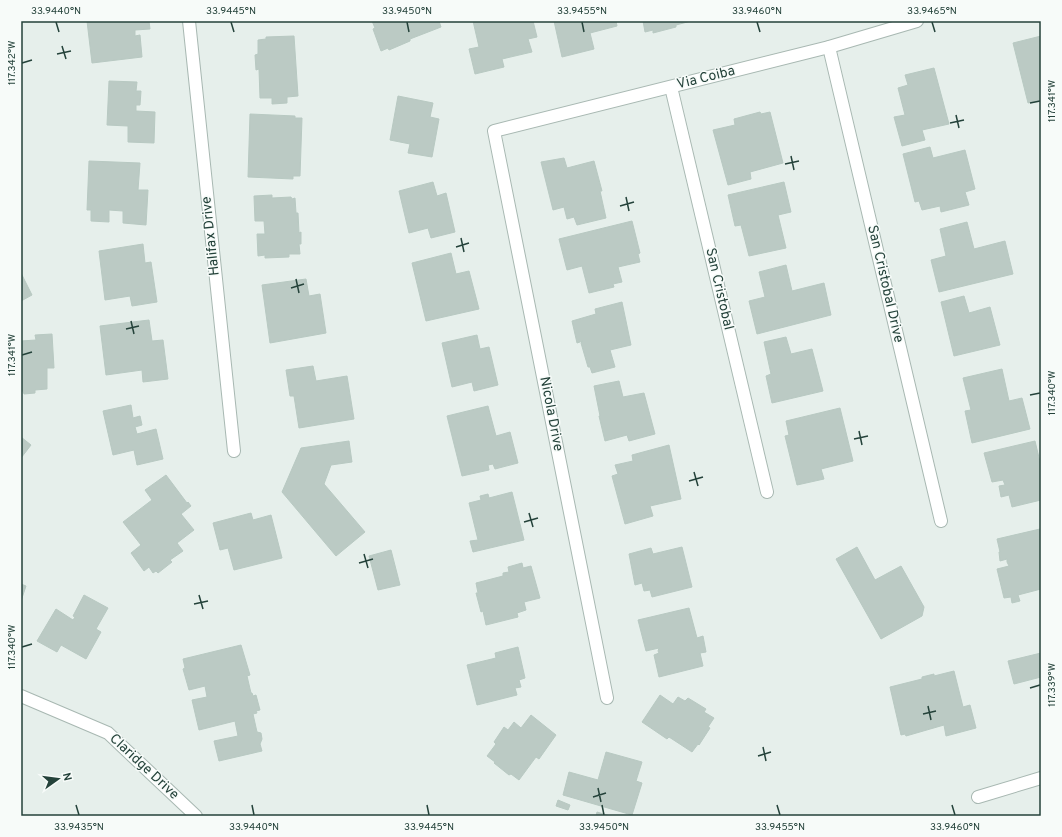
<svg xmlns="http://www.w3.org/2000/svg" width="1062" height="837" font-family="Overpass,sans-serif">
	<rect width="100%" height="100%" fill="#e6efeb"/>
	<g fill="#bbcac4" stroke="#b8c9c2">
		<polygon points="87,21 149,21 150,29 135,30 135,36 140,35 142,57 92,63"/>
		<polygon points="372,21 439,21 441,27 410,39 410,41 389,50 388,48 381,51 373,29 375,28"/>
		<polygon points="473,21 533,21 537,37 528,39 532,52 502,59 504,67 475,74 469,49 479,47"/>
		<polygon points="554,21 616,21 617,26 590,33 594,49 562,57"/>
		<polygon points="643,21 691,21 676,25 676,27 653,33 653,30 645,32"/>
		<polygon points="294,36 298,96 287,97 287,103 272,104 272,98 260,98 259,69 256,70 255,55 258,54 258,40 266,39 266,37"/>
		<polygon points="1041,36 1041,100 1028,103 1013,43"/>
		<polygon points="934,68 949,124 922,130 925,140 902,146 894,117 905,115 898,88 908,85 905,75"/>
		<polygon points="109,81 137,82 136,91 141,91 140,105 136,105 136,111 155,112 154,143 128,142 128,126 107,125"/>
		<polygon points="398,96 433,103 430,117 439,119 432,157 408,153 410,144 390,140"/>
		<polygon points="760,112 761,114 770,112 783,163 750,172 751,179 728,185 713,130 735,125 734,119"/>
		<polygon points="250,114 295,116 295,118 302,118 300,176 293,176 293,179 248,177"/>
		<polygon points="930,147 933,158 965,150 975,189 965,192 969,205 941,212 940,206 922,210 919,201 915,202 903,154"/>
		<polygon points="564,158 567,168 594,161 602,191 600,191 606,218 577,225 574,217 567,219 564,207 553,210 541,162"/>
		<polygon points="89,161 140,163 138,190 148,190 146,225 123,223 123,211 109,210 109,222 91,221 91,210 87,210"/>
		<polygon points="433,182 437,196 446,193 455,232 431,238 428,228 409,233 399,191"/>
		<polygon points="784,182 791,212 778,215 786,248 749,256 741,225 735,226 728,195"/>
		<polygon points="272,195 272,198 291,197 292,199 295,198 296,213 298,213 299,233 301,232 301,244 299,244 300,254 289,254 289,257 265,258 265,255 258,256 257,234 265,234 264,221 255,221 254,196"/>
		<polygon points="632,221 640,253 638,254 640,262 618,267 622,282 613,284 614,287 589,293 582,266 567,270 559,239"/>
		<polygon points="967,222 974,249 1005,241 1013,274 939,292 931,260 946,256 940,229"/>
		<polygon points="143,244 145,263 151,262 157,302 132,306 130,296 105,300 99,251"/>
		<polygon points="451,253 456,274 469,271 479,309 426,321 412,263"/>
		<polygon points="786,265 792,291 824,283 831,315 757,334 749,301 765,297 759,272"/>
		<polygon points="21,273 32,295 21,301"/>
		<polygon points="306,279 309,296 320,294 326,333 270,343 262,285"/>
		<polygon points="964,296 969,313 990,307 1000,345 954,356 941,302"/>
		<polygon points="622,302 631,345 610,350 615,367 592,373 590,367 588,367 581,343 583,341 577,343 572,321 596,314 595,309"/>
		<polygon points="149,320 152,341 163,340 168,379 143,382 142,370 106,375 100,326"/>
		<polygon points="52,334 54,368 47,368 47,389 35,390 35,393 24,394 23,391 21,391 21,341 36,340 35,335"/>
		<polygon points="477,335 480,349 489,347 498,385 474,391 472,382 452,387 442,343"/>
		<polygon points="786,337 791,354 812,349 823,391 772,403 766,376 771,374 764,342"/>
		<polygon points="313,366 316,381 347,376 354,419 299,428 294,396 290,396 286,370"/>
		<polygon points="1002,369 1009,401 1022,398 1030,429 972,443 965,411 971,410 963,378"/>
		<polygon points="619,381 623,397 644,393 655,434 629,441 627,435 605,441 599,416 600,416 594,386"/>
		<polygon points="131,405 133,418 140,416 142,425 135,427 137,434 156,429 163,459 137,465 134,450 113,455 103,411"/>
		<polygon points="488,406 496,436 510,432 518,463 495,469 493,464 488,465 489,470 462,476 447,416"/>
		<polygon points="840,408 853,461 821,469 824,479 797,485 785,436 789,435 786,421"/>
		<polygon points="21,437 31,445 21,458"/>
		<polygon points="349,441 352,462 331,465 324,484 365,532 336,556 282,492 301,448"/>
		<polygon points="1035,441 1041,466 1041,500 1012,507 1009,495 1001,497 999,486 1005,485 1003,480 992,482 984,453"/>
		<polygon points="669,445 681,499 650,506 653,516 625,524 612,476 618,474 615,465 633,461 632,455"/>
		<polygon points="166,475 187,503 188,502 191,506 181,514 194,530 177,543 183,551 170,560 172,562 158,573 156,571 153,573 149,567 144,571 131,553 141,545 123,522 152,500 145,490"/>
		<polygon points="512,492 524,540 473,552 470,541 478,540 469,503 481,500 480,496 488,494 489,498"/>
		<polygon points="251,513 253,520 271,515 282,558 234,570 228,548 220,550 213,523"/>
		<polygon points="1040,529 1041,535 1041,589 1018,595 1020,601 1012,603 1011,597 1004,598 997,569 1009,566 1007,562 1007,559 1000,561 999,552 1000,552 997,539"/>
		<polygon points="682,547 692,587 652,597 650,590 644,591 642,583 635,585 629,554 651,548 653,554"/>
		<polygon points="857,547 875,580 901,566 924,607 922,616 881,639 836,559"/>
		<polygon points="391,550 400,585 378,590 369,556"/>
		<polygon points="522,563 523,568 531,566 540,598 524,602 526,610 517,613 518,617 486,625 483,611 481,612 476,593 478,593 476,583 503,576 503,573 509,572 508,567"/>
		<polygon points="21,584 26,586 21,601"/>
		<polygon points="84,595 108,608 96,629 101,632 86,659 61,645 57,652 37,641 56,609 73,620 75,617 73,616"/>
		<polygon points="689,608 697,638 703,636 706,652 700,653 703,666 659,677 654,655 659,653 658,651 659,648 646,651 638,620"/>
		<polygon points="241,645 250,675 247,676 251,693 252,693 253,696 256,695 260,710 256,711 257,713 253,714 257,732 261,733 262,739 260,744 262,751 219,761 214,741 238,736 235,721 199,730 192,700 207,697 205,686 189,690 183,669 185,668 183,659"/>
		<polygon points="518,647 525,678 519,680 521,687 515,688 517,695 477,705 467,665 496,658 495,653"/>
		<polygon points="1041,653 1041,677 1014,684 1008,661"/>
		<polygon points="954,671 963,707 970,705 976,728 946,736 944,725 906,736 905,734 901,735 890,687 922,679 922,677 934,674 934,676"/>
		<polygon points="660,695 673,704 678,697 685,701 688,698 706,709 704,712 714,718 708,727 710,728 699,745 698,744 692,752 669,737 667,739 642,722"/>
		<polygon points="531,715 556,735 539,759 536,757 519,780 511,774 509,775 494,763 495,762 487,756 496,744 494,742 504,727 508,730 514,722 521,728"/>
		<polygon points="606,752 642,762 636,781 642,783 632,815 563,795 569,772 598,780"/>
		<polygon points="558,800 570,805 568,810 556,806"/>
		<polygon points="597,812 610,816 596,816"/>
	</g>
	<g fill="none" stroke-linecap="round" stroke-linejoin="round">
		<defs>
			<polyline id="lane" points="671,87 767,492"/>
			<g id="street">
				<polyline points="189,21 234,451"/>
				<polyline points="829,47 941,521"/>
				<polyline points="21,696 108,733 196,816"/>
				<polyline points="607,698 494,131 829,47 917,21"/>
				<polyline points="978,797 1041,778"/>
			</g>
		</defs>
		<use href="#lane" stroke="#a8b8b2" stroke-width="14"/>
		<use href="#street" stroke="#a8b8b2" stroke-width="14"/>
		<use href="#lane" stroke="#fff" stroke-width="12"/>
		<use href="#street" stroke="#fff" stroke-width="12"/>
	</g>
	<path fill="none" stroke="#24423a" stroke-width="1.5" d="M 56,22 L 59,32M 231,22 L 234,32M 407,22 L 409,32M 582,22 L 584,32M 757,22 L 760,32M 932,22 L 935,32M 62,46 L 66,59M 57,54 L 71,51M 22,63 L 32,60M 1030,103 L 1040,101M 956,115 L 959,128M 950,123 L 964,120M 791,156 L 794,170M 785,164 L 799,161M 626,197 L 629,211M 620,206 L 634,202M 461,238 L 464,252M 456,247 L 469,243M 296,279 L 299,293M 291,288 L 304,284M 131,321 L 134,334M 126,329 L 139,326M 22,355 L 32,352M 1030,395 L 1040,393M 859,431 L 862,445M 854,439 L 868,436M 694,472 L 698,486M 689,481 L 703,477M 529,513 L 533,527M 524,522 L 538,518M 364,554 L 368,568M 359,563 L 373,559M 199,595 L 203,609M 194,604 L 208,601M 22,647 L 32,644M 1030,688 L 1040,685M 928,706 L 931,720M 923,714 L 936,711M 763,747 L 766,761M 758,756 L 771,752M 598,788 L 601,802M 593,797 L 606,793M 76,805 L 79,815M 252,805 L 254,815M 427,805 L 429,815M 602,805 L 604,815M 777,805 L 780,815M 952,805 L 955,815"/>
	<g text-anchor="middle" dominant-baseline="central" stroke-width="3" stroke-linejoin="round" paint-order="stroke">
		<g font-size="14" fill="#24423a" stroke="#f7fbf9">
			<text transform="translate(706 78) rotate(-14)">Via Coiba</text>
			<text transform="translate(211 236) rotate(-96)">Halifax Drive</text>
			<text transform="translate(885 284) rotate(77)">San Cristobal Drive</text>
			<text transform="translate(719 289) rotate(77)">San Cristobal</text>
			<text transform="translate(551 414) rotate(79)">Nicola Drive</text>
			<text transform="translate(144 767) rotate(43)">Claridge Drive</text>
		</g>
	</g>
	<rect width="1062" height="837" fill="none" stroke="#f7fbf9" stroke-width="44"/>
	<g transform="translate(58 779) rotate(76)" stroke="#f7fbf9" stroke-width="3" paint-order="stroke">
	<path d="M0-3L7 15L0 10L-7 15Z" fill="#24423a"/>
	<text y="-6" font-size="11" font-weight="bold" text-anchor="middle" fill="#24423a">N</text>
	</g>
	<rect x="22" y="22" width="1018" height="793" fill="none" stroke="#24423a" stroke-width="1.5"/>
	<g font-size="10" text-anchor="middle" fill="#24423a">
		<text x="56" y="14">33.9440°N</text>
		<text x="231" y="14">33.9445°N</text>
		<text x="407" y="14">33.9450°N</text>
		<text x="582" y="14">33.9455°N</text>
		<text x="757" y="14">33.9460°N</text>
		<text x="932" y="14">33.9465°N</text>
		<text transform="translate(11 63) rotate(-90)" y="4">117.342°W</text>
		<text transform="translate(1051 101) rotate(-90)" y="4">117.341°W</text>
		<text transform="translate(11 355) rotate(-90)" y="4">117.341°W</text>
		<text transform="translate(1051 393) rotate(-90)" y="4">117.340°W</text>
		<text transform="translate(11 647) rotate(-90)" y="4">117.340°W</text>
		<text transform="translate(1051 685) rotate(-90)" y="4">117.339°W</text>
		<text x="79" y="830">33.9435°N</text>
		<text x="254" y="830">33.9440°N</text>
		<text x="429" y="830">33.9445°N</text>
		<text x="604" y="830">33.9450°N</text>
		<text x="780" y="830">33.9455°N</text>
		<text x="955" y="830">33.9460°N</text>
	</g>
</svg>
